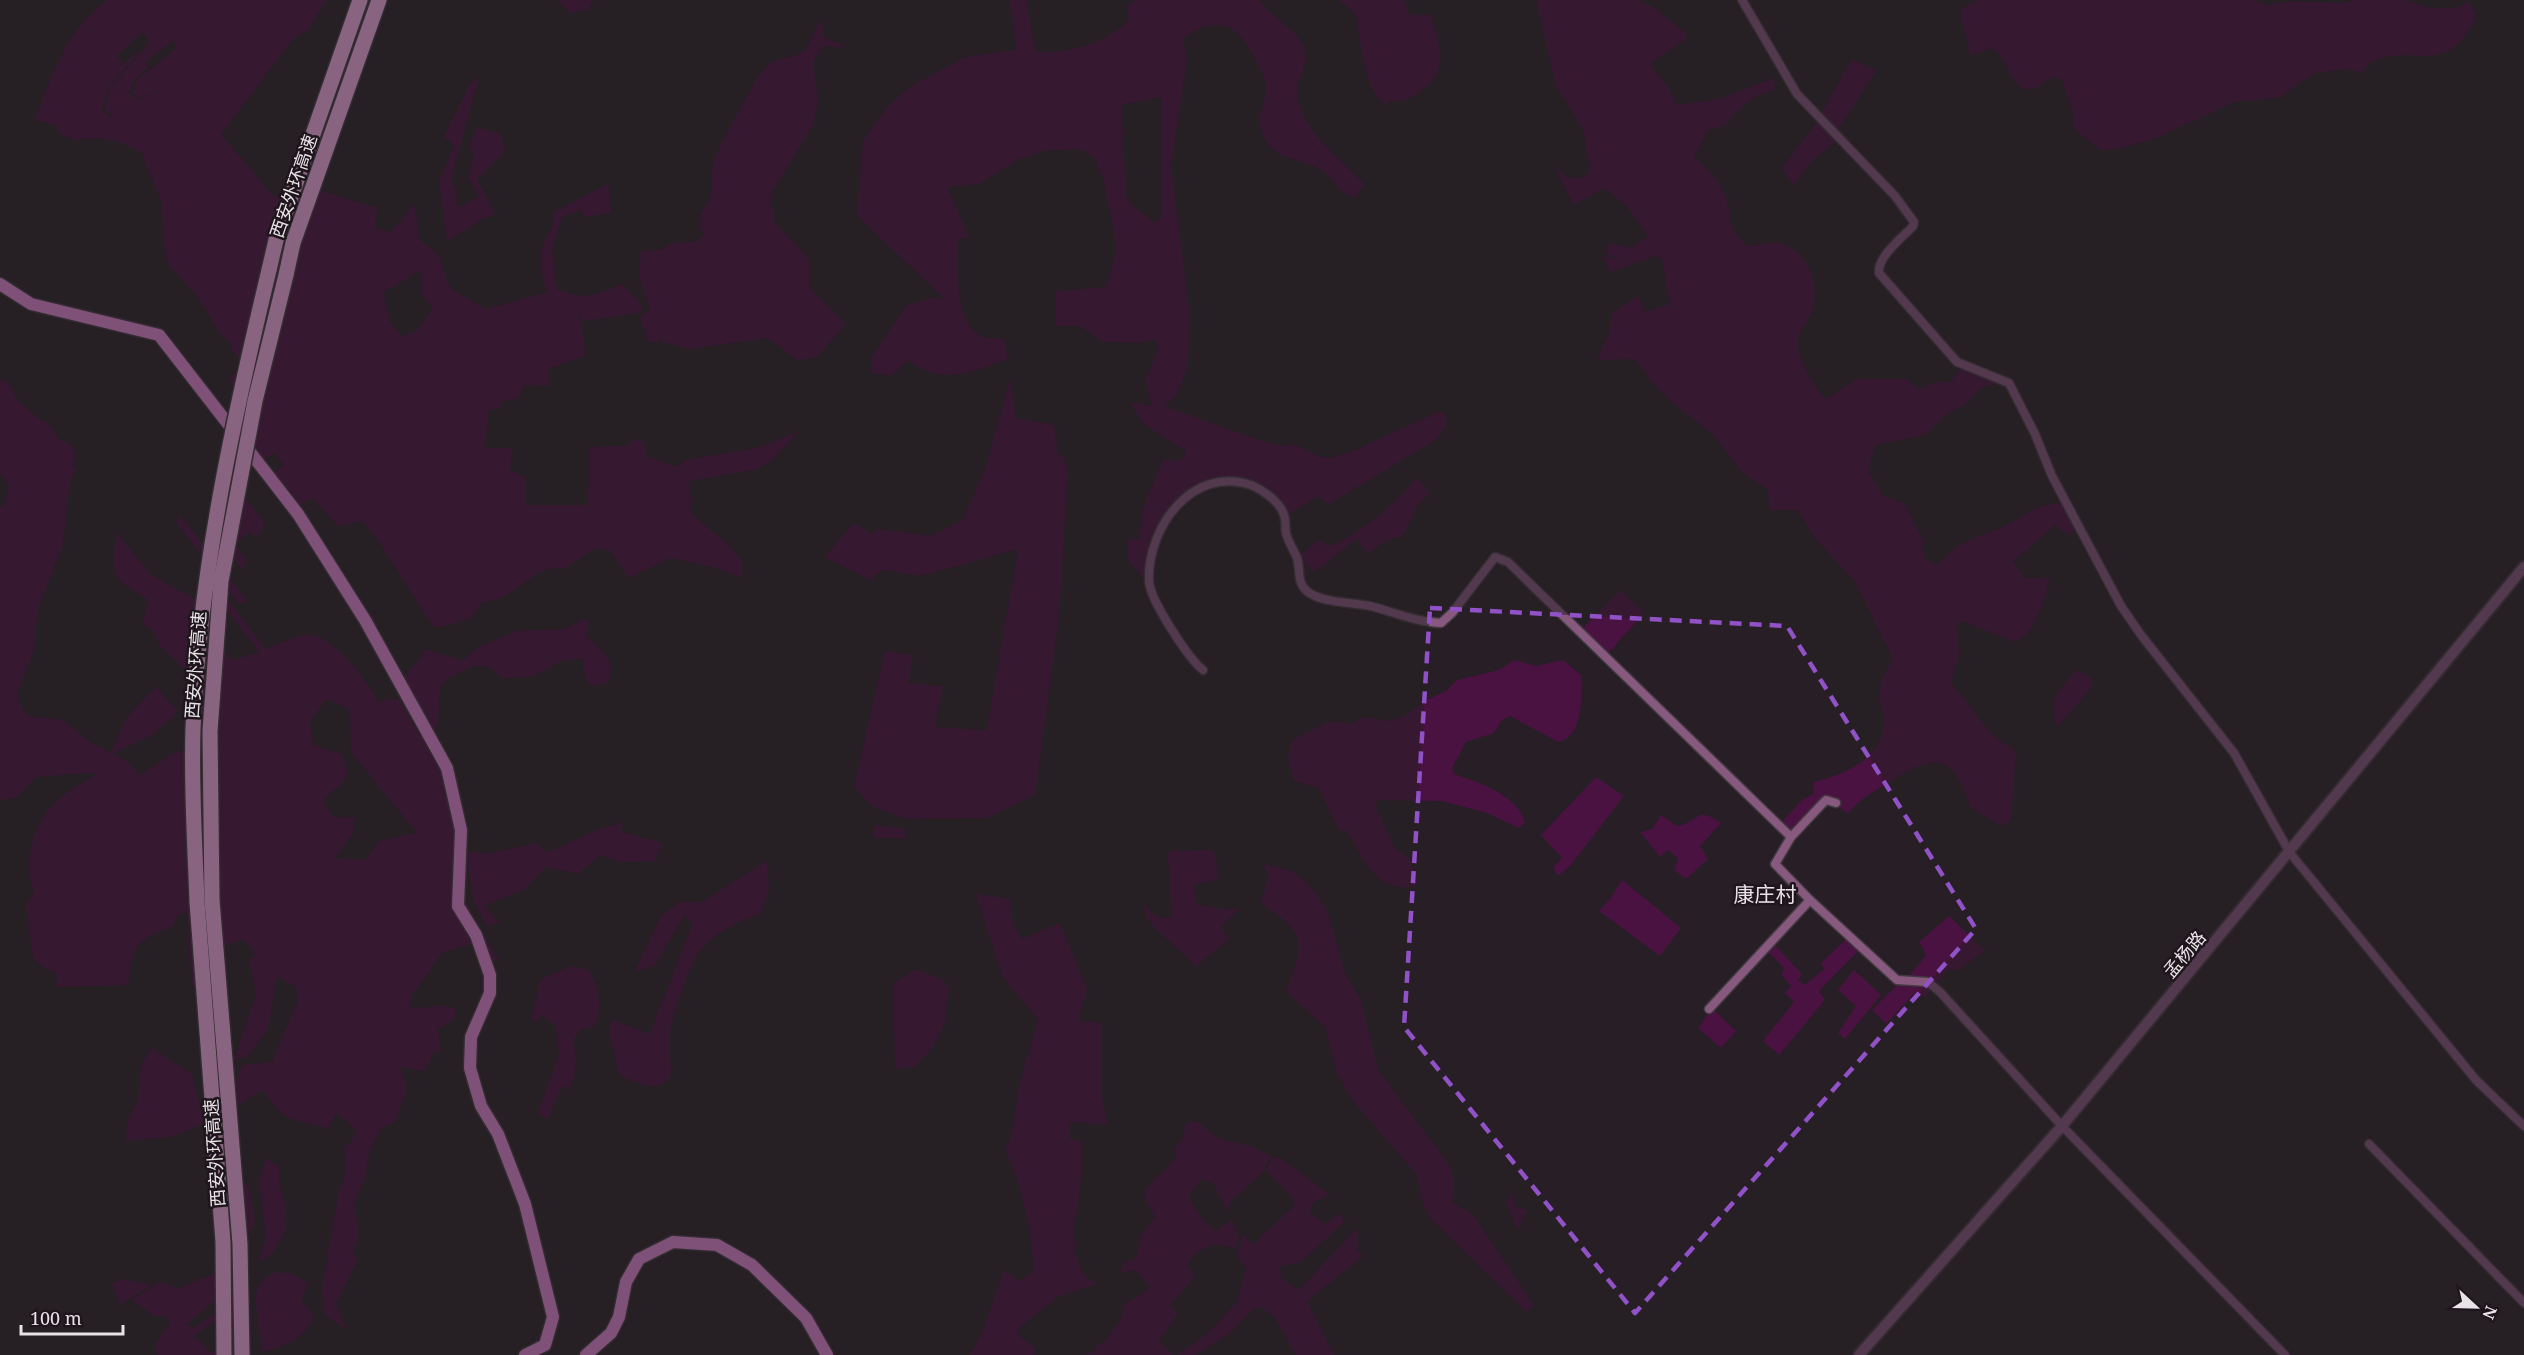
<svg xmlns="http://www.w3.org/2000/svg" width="2524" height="1355" font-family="'Noto Serif','Noto Sans SC',serif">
	<rect width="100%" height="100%" fill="#271f25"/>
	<g fill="#491241" fill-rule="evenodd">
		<path d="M 107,0 L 326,0 L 308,30 L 292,40 L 221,134 L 273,196 L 322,191 L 378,208 L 374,227 L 390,232 L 400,222 L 404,225 L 401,221 L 414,203 L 420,238 L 417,237 L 440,257 L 447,283 L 453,290 L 486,309 L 548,292 C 541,281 539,258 543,245 C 548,230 554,234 553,213 L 608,184 L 611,213 L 585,217 L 581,210 L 562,217 L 552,248 L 557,290 C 586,300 594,296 622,284 L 643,307 L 639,313 L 583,321 L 579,312 L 586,355 L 548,369 L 549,386 L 524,385 L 519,398 L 500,402 L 501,408 L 489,410 L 484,448 L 512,448 L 510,471 L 526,477 L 526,505 L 588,505 L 590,447 L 626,446 L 636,439 L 644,442 L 646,456 L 675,467 L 686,460 L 758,448 L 799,431 L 773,459 L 758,469 L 690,481 L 691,514 L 724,541 L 742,560 L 742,578 L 717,568 L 671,558 L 628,578 L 611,551 L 596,548 L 564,569 C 538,563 523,589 500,598 C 495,601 487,601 481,603 L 471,618 L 438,628 L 432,625 L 375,535 L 362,521 L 338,526 L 314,500 L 315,493 L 313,498 L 291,509 L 267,478 L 284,465 L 275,453 L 253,464 L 234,443 L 255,428 L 228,378 L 239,370 L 240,358 L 233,352 L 230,342 L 222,336 L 197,296 L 170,266 L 165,256 L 162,203 L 142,153 L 120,142 L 100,138 L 74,140 L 60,133 L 56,125 L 35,120 C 51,75 68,29 107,0 ZM 143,32 L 149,42 L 145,48 L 110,88 L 105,108 L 112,115 L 111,118 L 102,109 L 109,87 L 143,48 L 123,64 L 117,56 ZM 173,41 L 177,48 L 137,80 L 132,92 L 139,98 L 178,83 L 139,99 L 129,94 L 133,81 L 149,67 L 145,62 ZM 422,270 L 420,293 L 433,308 L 419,329 L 402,337 L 390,322 L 383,292 Z"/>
		<polygon points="557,0 593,0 588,10 570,13"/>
		<path d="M 1010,0 L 1026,0 L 1035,52 C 1067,54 1106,44 1129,20 L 1127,6 L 1135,0 L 1259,0 C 1271,17 1297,30 1304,47 C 1311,62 1297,76 1297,91 C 1299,131 1341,158 1364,184 L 1355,198 C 1334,191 1336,177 1318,168 C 1302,160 1275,158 1266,141 C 1253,116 1265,111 1266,88 C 1267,78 1259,67 1255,58 C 1238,23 1216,15 1183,38 L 1187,59 L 1171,166 L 1189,308 L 1188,367 L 1176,396 L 1164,406 L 1259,440 L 1283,446 L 1294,444 L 1318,456 L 1330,458 L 1356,450 L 1440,411 L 1445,414 L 1447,424 L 1437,439 L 1332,502 L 1328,504 L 1318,496 L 1286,516 C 1275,502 1265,489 1247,484 C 1230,478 1179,492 1169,507 C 1155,527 1151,549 1148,573 L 1142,576 L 1127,558 L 1128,540 L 1139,539 L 1142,511 L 1163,459 L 1176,461 L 1183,458 L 1186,451 L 1145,425 L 1129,402 L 1152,406 L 1145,381 L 1158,351 L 1156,339 L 1138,343 L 1103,342 L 1080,326 L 1055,326 L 1056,291 L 1106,287 L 1117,249 L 1103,177 L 1113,176 L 1102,176 L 1095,158 L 1085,152 L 1078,149 L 1044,151 L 1019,159 L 979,184 L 947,187 L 969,238 L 958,238 C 959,266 952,319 981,336 C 986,339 997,338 1004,339 L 1008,359 C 969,372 945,387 908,360 L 891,376 L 871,373 L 871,358 L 907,305 L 936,297 L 945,299 L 857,216 L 863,141 L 888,106 L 910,87 L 965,57 L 1016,50 ZM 1162,97 L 1161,218 L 1154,223 L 1130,203 L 1126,195 L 1121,105 Z"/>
		<path d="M 1339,0 L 1403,0 L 1410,15 L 1431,15 C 1438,43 1451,70 1422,90 C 1410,99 1404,102 1389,101 L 1385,110 L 1386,104 C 1364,93 1360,37 1356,14 Z"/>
		<path d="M 1536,0 L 1638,0 L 1645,5 L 1651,5 L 1685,33 L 1687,38 L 1652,62 L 1651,67 L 1668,86 L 1676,105 L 1720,99 L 1773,78 L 1775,89 C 1752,97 1739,105 1726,125 L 1708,130 L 1694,157 C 1708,168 1722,184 1727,202 C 1734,227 1725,226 1748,246 C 1757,246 1768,242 1776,243 C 1807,247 1821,284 1812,311 C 1808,321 1800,330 1798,340 C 1795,354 1816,392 1827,399 L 1856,379 L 1907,379 L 1918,390 L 1933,383 L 1951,382 L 1960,368 L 2001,380 L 2013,390 L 1994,384 L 1979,389 L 1968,402 L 1944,416 L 1925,435 L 1875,445 L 1868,471 L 1883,496 L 1904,503 L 1923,540 L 1923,555 L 1926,560 L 1935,565 C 1943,561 1946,555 1953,550 C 1967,539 1987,534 2003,527 C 2026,516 2035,504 2063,503 L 2076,527 L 2068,535 L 2055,525 L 2013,561 L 2024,578 L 2050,578 L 2043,580 L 2050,580 C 2042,600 2037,634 2015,642 L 1962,621 L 1956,626 L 1959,654 L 1951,683 L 1993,736 L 2016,751 L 2011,821 L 2002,826 L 1970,807 C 1952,747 1929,756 1885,785 C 1873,792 1855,802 1848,814 L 1834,802 L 1824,802 L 1798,838 L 1780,824 L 1802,800 L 1813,794 L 1814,782 C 1844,774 1882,760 1884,724 C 1884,712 1878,699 1880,687 C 1881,676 1891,668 1892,657 L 1856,583 L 1814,537 L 1798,510 L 1770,510 L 1767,489 L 1743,473 L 1712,433 L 1675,405 L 1652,382 L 1635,359 L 1597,360 L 1609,334 L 1612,313 L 1638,296 L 1645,312 L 1670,304 L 1662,260 L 1658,255 L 1611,272 L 1602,256 L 1621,260 L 1606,253 L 1610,243 L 1632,248 L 1648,236 L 1627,206 L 1604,188 L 1574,205 L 1552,163 C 1565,177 1569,182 1587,175 L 1590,169 L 1583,130 L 1556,85 Z"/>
		<path d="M 1979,0 L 2255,0 L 2266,5 L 2295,1 L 2342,3 L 2357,0 L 2405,0 L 2429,8 L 2456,8 L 2469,2 L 2476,17 C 2444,83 2413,39 2368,64 L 2363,73 L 2347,69 L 2315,73 L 2278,98 L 2234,102 L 2159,137 L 2123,148 L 2101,150 L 2074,129 L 2074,113 L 2062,80 L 2053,77 C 2047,80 2039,88 2033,89 C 2008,93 2010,56 1991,48 L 1969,56 C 1971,39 1959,26 1961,9 Z"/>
		<path d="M 822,20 L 824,37 L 848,48 L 822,46 L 813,62 L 818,101 L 813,125 L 770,195 L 775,223 L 810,260 L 809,288 L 846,324 L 817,357 L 798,360 L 767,338 L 689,349 L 663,342 L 658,333 L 660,342 L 648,342 L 640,317 L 650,309 L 639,277 L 641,251 L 661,250 L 669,244 L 698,241 L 704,234 L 700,228 L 701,212 C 715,199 710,183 713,165 C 715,153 741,108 748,95 C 754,84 762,67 773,62 C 783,57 795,58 804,51 C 813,43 812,29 822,20 Z"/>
		<polygon points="1852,59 1876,71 1835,134 1819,118"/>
		<polygon points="479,77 451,179 456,190 457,207 462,206 479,196 468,177 474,158 469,144 478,127 501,134 505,151 477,179 495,214 484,218 447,241 439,182 454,145 444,137 470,84"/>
		<polygon points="1817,122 1836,140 1807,166 1793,186 1782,168"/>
		<polygon points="1010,378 1016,418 1054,425 1058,454 1064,456 1068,470 1059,616 1035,795 987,818 907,819 871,806 854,786 885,651 913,655 908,683 943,686 935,727 987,730 1018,549 920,576 885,570 874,575 874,582 824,557 854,523 872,534 877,529 931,536 963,520 986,467"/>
		<path d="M 7,380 L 18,401 L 36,417 L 48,423 L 59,439 L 72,446 L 76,454 L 72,467 L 76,471 L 70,480 L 63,544 L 37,611 L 35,647 L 17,693 L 22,709 L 28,716 L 62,720 L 90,742 L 111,753 L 127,717 L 156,687 L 178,711 L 153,734 L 112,754 L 124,759 L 140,775 L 171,755 L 193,746 C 186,721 186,701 190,676 L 193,677 L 160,646 L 153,630 L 142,624 L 148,603 L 146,598 C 108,578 113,572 116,532 L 151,575 L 207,606 L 223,630 L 225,652 L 233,660 L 259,652 L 203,579 L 206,570 L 265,649 C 275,645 298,635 309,635 C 332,634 369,683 378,701 L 398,699 L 450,785 L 465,900 L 499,961 L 478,957 L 471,944 L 442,953 L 412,995 L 410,1008 C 426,1009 442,1003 456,1009 L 454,1019 L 438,1029 L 441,1051 L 434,1051 L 425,1071 L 400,1067 L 407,1089 L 395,1122 L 381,1128 L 369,1152 L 365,1178 L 355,1201 L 358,1239 L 353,1250 L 357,1261 L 336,1303 L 345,1328 L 325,1315 L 322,1289 L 339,1190 C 347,1179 346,1161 344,1147 L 351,1142 L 357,1130 L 336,1113 L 329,1129 C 314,1123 297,1123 283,1115 C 281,1113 266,1095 262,1090 L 224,1114 L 242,1065 L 272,1062 L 298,1001 L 296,987 L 277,976 L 268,1029 L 247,1057 L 234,1059 L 256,994 L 249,960 L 255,956 L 251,946 L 241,940 L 219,947 L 222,976 L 206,987 L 192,986 L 187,912 L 177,915 L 173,926 C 135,940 133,945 128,985 L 56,987 L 57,973 L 44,968 L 33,958 L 26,905 L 34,891 C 22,862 35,818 60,798 C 72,788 87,781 99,772 L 36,777 L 16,798 L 0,800 L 0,507 L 4,505 L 9,486 L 0,473 L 0,381 ZM 326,699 L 350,709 L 351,752 L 417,833 L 379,841 L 366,860 L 335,858 L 352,835 L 355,818 L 333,817 L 323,802 C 338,780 357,785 341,754 L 313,745 L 310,722 Z"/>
		<polygon points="230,476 265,524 256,538 251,532 234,543 246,560 242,570 210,530"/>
		<path d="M 1417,478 L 1430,494 C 1413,503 1413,522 1401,537 L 1386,540 L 1368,554 L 1358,538 L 1314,572 L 1305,563 L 1300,567 L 1297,557 L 1320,540 L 1330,546 C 1366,530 1391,508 1417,478 Z"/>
		<polygon points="181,516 247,601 239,604 176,522"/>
		<polygon points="1620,590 1644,613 1605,657 1580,631"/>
		<path d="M 584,619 L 589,621 L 586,636 C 601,651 618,660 608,683 L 590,686 L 583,670 L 583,659 L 563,660 L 533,676 L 503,678 L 487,666 L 472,666 L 448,678 L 440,687 L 438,723 L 431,741 L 397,684 L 420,659 L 424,649 L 463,660 L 481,646 L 517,631 L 566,629 Z"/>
		<path d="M 1514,660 L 1536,666 L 1563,660 L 1582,676 C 1581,696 1584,737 1558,742 L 1510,716 L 1502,720 L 1494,733 L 1466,742 L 1452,768 L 1454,774 C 1480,783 1516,794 1525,822 L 1519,828 L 1487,813 L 1442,801 L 1377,800 L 1376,808 L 1394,847 L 1410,859 L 1417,882 C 1412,888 1407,888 1400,887 C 1372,884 1360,852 1347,831 L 1339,830 L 1319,788 L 1294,781 L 1288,758 L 1292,740 L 1331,721 L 1350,724 L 1364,717 L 1390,721 L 1403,717 L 1426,700 L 1446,691 L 1457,680 L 1499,670 Z"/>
		<path d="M 2076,670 L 2091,677 L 2092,687 L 2057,727 C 2047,696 2059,692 2076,670 Z"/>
		<polygon points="1596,777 1624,796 1570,866 1558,876 1553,867 1562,858 1541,835"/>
		<path d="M 1661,815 L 1677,826 C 1699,823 1695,805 1721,823 L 1700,846 L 1708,859 L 1686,879 L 1674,870 L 1678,858 L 1668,850 L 1660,857 L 1640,832 L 1652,829 Z"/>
		<polygon points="624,822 620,831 662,843 655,861 621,862 600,855 578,874 546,867 525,889 484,906 499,922 487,927 473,900 466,852 490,853 539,843 541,849 548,852 600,829"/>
		<polygon points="874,825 906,829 905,839 874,837"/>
		<polygon points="1207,850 1214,852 1219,879 1194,885 1196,904 1224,909 1240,908 1221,927 1229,939 1196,966 1156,929 1147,918 1143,904 1157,917 1172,918 1168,856 1170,851"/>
		<path d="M 767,861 L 769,889 L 760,914 C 738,921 708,935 696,957 C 690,967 686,980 682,991 C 674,1011 669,1027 669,1049 C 669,1059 675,1072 667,1080 C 654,1093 633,1081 619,1075 L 609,1030 L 613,1020 L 650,1034 L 692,925 L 685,914 L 655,965 L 635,972 L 661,916 L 681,901 L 700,903 Z"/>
		<path d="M 1263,864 L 1291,871 L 1307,883 L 1318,896 L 1329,916 L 1345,974 L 1361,1000 L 1378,1070 L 1450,1166 L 1454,1181 L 1452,1202 L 1473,1215 L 1534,1305 L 1527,1312 L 1431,1219 L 1421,1199 L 1417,1175 L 1354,1102 L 1336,1072 L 1325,1027 L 1287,992 C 1303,941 1310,936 1261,903 L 1269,877 Z"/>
		<polygon points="1622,880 1681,928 1660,956 1599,911 1610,899"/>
		<path d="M 976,894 L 1010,899 L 1013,925 L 1022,939 L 1060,923 L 1087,990 L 1078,1020 L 1101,1023 L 1101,1093 L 1108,1125 L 1069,1122 L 1069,1138 L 1082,1142 L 1082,1175 L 1074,1228 L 1075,1254 L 1083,1274 L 1096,1284 L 1057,1297 L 1019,1328 L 1018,1335 L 1035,1348 L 1034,1355 L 970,1355 L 982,1333 L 1004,1270 L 1020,1281 L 1034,1271 C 1030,1228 1024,1189 1005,1149 L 1011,1138 L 1019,1087 L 1038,1019 L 1003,978 Z"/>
		<polygon points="1949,916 1985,951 1956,971 1949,969 1934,987 1907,979 1926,955 1919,942"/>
		<polygon points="1847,938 1860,949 1819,991 1825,1000 1779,1055 1763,1041 1794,1002 1785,993 1791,986 1781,975 1784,968 1764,948 1771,941 1802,974 1798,980 1805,985 1824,969 1821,963"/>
		<path d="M 571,966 L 588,970 C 599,985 604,1011 593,1027 L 580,1030 L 573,1040 C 577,1057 577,1071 570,1088 L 562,1086 L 548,1119 L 537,1114 L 559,1055 L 556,1026 L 542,1015 L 537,1022 L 531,1018 L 541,979 Z"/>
		<polygon points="916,969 943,980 949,989 945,1022 933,1047 915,1067 895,1069 893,984"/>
		<polygon points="1854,970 1881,995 1845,1039 1838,1033 1856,1006 1838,990"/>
		<polygon points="1920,981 1932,989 1925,998 1915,993 1886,1024 1872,1010 1899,983"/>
		<polygon points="1712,1008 1736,1031 1721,1048 1698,1028"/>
		<polygon points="152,1048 192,1074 204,1124 171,1137 126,1141 127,1123 138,1101 141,1065"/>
		<path d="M 1197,1121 L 1218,1138 L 1253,1147 L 1271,1156 L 1263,1172 L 1231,1201 L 1228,1212 L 1213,1183 L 1202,1179 L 1188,1196 L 1202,1219 L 1215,1231 L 1232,1220 L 1239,1240 L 1235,1248 L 1213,1244 L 1193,1255 L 1187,1266 L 1195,1276 L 1169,1306 L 1178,1313 L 1159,1341 L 1173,1355 L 1084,1355 L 1094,1352 L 1098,1343 L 1103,1344 L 1123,1316 L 1124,1304 L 1141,1295 L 1150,1287 L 1136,1270 L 1120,1273 L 1124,1263 L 1136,1258 L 1141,1235 L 1155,1217 L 1144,1196 C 1149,1179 1170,1171 1176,1155 L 1174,1150 L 1182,1139 L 1187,1123 Z"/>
		<polygon points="1279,1157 1329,1194 1311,1204 1310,1212 1325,1224 1339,1213 1345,1221 1301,1262 1280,1266 1281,1278 1299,1290 1357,1228 1357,1250 1363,1256 1307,1301 1334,1355 1296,1355 1275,1317 1260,1307 1251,1311 1231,1332 1196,1355 1177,1355 1207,1334 1237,1302 1246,1269 1236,1254 1242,1240 1240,1232 1253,1244 1295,1205 1291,1195 1266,1171 1272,1158"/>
		<path d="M 266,1158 L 280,1168 C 276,1192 285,1191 285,1208 C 286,1216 283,1221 286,1229 L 272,1254 L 258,1263 L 266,1239 L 259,1180 Z"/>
		<polygon points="249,1184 255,1223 251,1231 233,1233 233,1257 219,1258 238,1216 235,1186"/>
		<polygon points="1512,1190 1515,1207 1527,1210 1518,1230 1506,1203"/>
		<path d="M 217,1272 L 222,1316 L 193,1337 L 203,1343 L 203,1349 L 219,1355 L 157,1355 L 155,1345 L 171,1322 L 165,1316 L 154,1316 L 132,1300 L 160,1282 L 178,1289 ZM 214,1301 L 220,1310 L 193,1328 L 186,1324 Z"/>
		<path d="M 275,1272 L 290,1273 L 308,1283 L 301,1302 L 314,1315 C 307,1338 283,1347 262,1352 L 259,1329 L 263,1325 L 258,1328 C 257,1300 248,1287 275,1272 Z"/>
		<polygon points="123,1279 151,1285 120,1305 112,1284"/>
	</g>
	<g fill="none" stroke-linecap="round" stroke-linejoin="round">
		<defs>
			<g id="minor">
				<path d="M 1742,0 L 1797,94 L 1895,196 L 1914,222 L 1913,226 C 1902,238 1877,257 1879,273 L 1957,362 L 2009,383 L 2035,434 L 2052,476 L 2121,606 L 2141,635 L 2234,753 L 2290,853 L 2476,1080 L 2524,1126"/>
				<path d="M 1203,670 C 1188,658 1150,600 1149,581 C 1147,528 1192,465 1251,485 C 1263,490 1280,502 1284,515 C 1286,521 1285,527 1286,533 C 1288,542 1294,550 1297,558 C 1301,570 1296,583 1308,592 C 1323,603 1351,602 1370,606 C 1394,612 1416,622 1441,623 L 1452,613 L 1495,557 L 1508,562 L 1791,837"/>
				<polyline points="1810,900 1775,864 1791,837 1822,804 1826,800 1836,803"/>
				<polyline points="1709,1009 1810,900 1897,980 1928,982 1940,992 2062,1126 2285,1355"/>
				<polyline points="2369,1144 2524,1303"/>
			</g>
			<polyline id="tertiary" points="1859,1355 2062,1126 2524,567"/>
			<g id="primary">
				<polyline points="0,284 31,304 159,335 298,514 365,620 447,768 461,830 458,906 476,935 490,975 490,993 471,1037 470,1068 481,1106 498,1134 525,1204 553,1317 545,1345 525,1355"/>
				<polyline points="586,1355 611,1333 619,1317 626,1282 639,1259 673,1242 717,1245 752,1265 806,1318 827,1355"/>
			</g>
			<g id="motorway">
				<polyline points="269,270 276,240 360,0"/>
				<polyline points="286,275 293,243 379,0"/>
				<polyline points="212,900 240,1244 242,1355"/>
				<polyline points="197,902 223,1242 224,1355"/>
			</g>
		</defs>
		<use href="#minor" stroke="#423a40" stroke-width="11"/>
		<use href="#tertiary" stroke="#423a40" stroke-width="14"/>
		<use href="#primary" stroke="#423a40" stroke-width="15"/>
		<use href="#motorway" stroke="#423a40" stroke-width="18"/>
		<use href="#minor" stroke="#88597e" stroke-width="8"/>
		<use href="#tertiary" stroke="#88597e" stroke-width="10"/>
		<use href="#primary" stroke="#ee8edd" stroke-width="12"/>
		<use href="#motorway" stroke="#feb8ef" stroke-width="15"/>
		<defs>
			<g id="motorway-bridge">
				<polyline points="212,900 210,731 221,581 255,401 286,275"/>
				<path d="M 197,902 C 195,845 191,787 193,729 C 199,574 233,421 269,270"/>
			</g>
		</defs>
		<use href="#motorway-bridge" stroke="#423a40" stroke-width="18" stroke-linecap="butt"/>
		<use href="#motorway-bridge" stroke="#feb8ef" stroke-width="15"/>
	</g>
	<path d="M0 0H2524V1355H0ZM 1430,608 L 1787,626 L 1976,929 L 1635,1313 L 1404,1027 Z" fill="#271f25" fill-opacity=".55" fill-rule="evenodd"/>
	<path fill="none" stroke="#9151c7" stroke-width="4.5" stroke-dasharray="12 8" stroke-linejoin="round" d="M 1430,608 L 1787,626 L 1976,929 L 1635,1313 L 1404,1027 Z"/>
	<g text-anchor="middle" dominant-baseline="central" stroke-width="5" stroke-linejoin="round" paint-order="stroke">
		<g font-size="18" fill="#e8e3e7" stroke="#1e161c">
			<text transform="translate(293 186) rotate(-71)">西安外环高速</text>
			<text transform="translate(195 665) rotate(-86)">西安外环高速</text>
			<text transform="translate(2184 954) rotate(-50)">孟杨路</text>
			<text transform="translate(214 1153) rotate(-94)">西安外环高速</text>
		</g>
		<g font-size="21" fill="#e8e3e7" stroke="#1e161c">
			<text x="1765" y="894">康庄村</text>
		</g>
	</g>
	<g transform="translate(2476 1307) rotate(112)" stroke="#1e161c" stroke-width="4.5" paint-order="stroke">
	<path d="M0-4.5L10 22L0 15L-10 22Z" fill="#e8e3e7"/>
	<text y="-9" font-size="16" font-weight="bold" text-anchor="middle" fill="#e8e3e7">N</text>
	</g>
	<path d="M21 1325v9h102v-9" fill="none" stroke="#e8e3e7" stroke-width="3"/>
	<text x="30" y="1325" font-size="18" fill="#e8e3e7" stroke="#1e161c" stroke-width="4.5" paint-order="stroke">100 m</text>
</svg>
